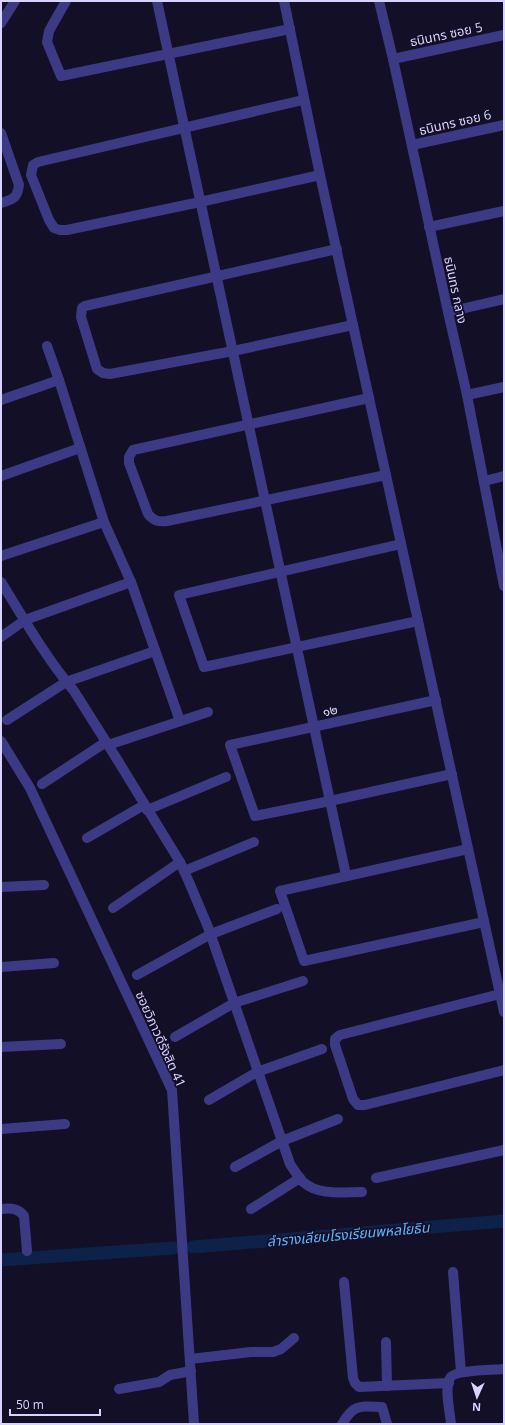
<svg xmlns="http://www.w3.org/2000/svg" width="505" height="1425" font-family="'Open Sans','Noto Sans Thai',sans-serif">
	<rect width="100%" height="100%" fill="#130f26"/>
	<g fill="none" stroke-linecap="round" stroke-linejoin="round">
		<g stroke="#0c2248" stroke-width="13">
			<polyline points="193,1247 504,1221"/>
			<polyline points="1,1260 173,1248"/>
		</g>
		<g stroke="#3d3a85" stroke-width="10">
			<polyline points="66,1 49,31 47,42 61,76 290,29"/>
			<polyline points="157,1 346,875"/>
			<polyline points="284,1 320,175 504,1012"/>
			<polyline points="379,1 393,59 448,312 467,395 504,586"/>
			<polyline points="1,23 15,1"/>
			<polyline points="393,59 504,35"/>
			<polyline points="303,100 38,162 33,165 31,175 49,220 54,228 60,230 67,230 200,202 320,175"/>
			<path d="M 1,133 L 19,185 C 17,199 13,199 1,203"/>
			<polyline points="412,145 504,125"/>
			<polyline points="429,227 504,211"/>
			<polyline points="337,249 85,306 82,308 81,317 97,369 103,373 110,374 233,351 353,325"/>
			<polyline points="448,312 504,299"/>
			<polyline points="47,346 59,380 104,522 131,582 180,721"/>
			<polyline points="467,395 504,387"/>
			<path d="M 369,398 L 133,450 L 129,457 L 129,463 L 148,514 C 154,521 158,522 167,521 L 386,475"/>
			<polyline points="1,400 59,380"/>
			<polyline points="1,476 80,448"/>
			<polyline points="484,481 504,476"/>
			<polyline points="401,544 179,595 204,667 418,621"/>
			<polyline points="1,556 104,522"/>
			<path d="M 1,582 C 24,619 46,658 74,691 L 115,756 L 180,862 L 189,882 L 208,927 L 290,1164 C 294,1170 298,1177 303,1182 C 319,1196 343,1192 362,1192"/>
			<polyline points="1,637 25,620 131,582"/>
			<polyline points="436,700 230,745 255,816 330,801 452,774"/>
			<polyline points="7,720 66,682 155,651"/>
			<polyline points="1,741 30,788 172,1090 194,1424"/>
			<polyline points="108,745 208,712"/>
			<polyline points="42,784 106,742"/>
			<polyline points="147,810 226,777"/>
			<polyline points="87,838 144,805"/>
			<polyline points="468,849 280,891 304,961 484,922"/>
			<polyline points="184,871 254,842"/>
			<polyline points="1,887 44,885"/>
			<polyline points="113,908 180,862"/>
			<polyline points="1,967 54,963"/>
			<polyline points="137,975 211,934 277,909"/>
			<polyline points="500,994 340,1035 335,1039 335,1045 353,1099 358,1105 365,1105 504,1070"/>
			<polyline points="175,1037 234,1003 303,981"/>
			<polyline points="1,1047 61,1044"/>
			<polyline points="209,1100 257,1072 322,1049"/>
			<polyline points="1,1129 65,1124"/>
			<polyline points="235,1167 282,1141 338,1119"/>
			<polyline points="376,1178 504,1150"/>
			<path d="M 1,1209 C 11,1208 18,1208 24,1216 L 27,1251"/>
			<polyline points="251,1209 300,1178"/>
			<polyline points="453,1272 461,1372"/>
			<polyline points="344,1282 353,1378 355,1383 359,1387 449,1383"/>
			<polyline points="386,1342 387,1386"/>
			<polyline points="190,1359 251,1352 273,1352 281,1349 294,1338"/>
			<polyline points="119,1389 159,1382 170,1375 191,1371"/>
			<path d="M 342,1424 C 354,1404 359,1406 382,1407 L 387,1424"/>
			<path d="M 451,1424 C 450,1412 444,1388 450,1378 C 454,1370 494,1370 504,1369"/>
		</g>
	</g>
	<g text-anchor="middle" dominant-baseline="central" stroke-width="3.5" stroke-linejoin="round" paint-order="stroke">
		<g font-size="13" fill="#d9d4ff" stroke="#130f26">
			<text transform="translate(446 34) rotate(-12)">ธนินทร ซอย 5</text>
			<text transform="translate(455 122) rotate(-13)">ธนินทร ซอย 6</text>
			<text transform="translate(456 290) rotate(78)">ธนินทร กลาง</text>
			<text transform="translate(330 710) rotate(-12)">๑๒</text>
			<text transform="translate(161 1039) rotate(66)">ซอยวิภาวดีรังสิต 41</text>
		</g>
		<g font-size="14" font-style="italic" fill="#62b6ff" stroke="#130f26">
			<text transform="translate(348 1234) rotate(-5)">ลำรางเลียบโรงเรียนพหลโยธิน</text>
		</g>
	</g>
	<rect width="505" height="1425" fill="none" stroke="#d9d4ff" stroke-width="4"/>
	<g transform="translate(477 1397) rotate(183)" stroke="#130f26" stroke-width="3" paint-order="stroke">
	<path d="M0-3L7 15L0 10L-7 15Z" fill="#d9d4ff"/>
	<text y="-6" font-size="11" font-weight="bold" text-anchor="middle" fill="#d9d4ff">N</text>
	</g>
	<path d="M10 1409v6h90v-6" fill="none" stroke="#d9d4ff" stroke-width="2"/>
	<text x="16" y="1409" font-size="12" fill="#d9d4ff" stroke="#130f26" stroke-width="3" paint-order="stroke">50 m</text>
</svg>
